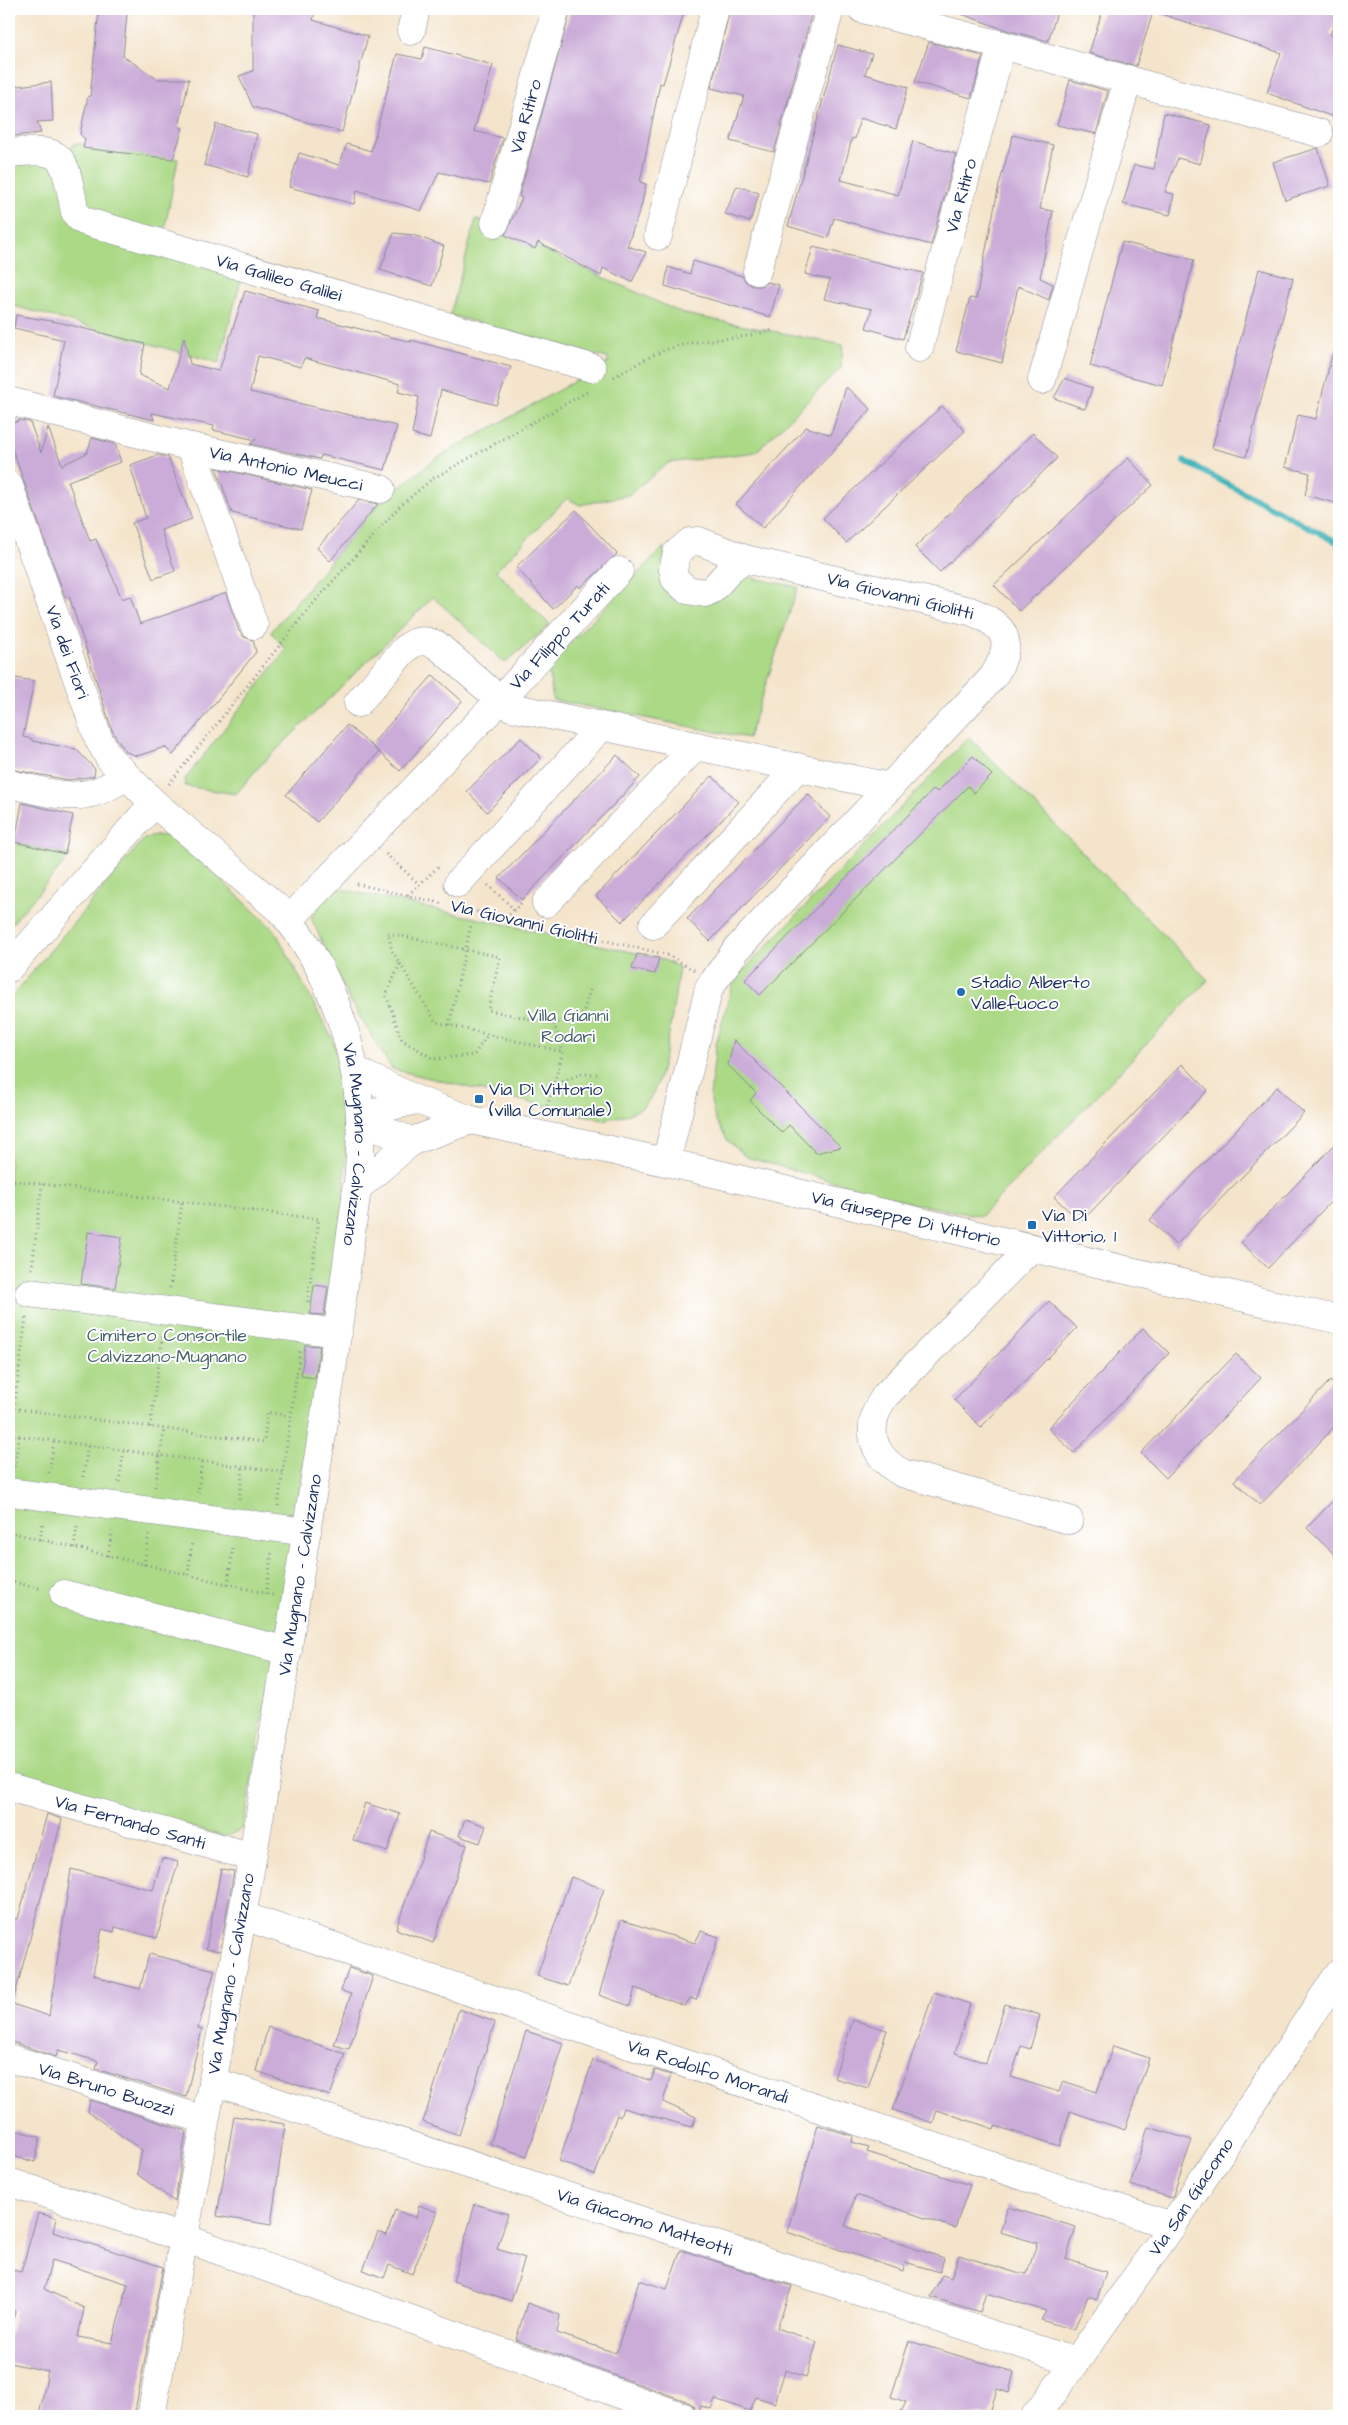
<svg xmlns="http://www.w3.org/2000/svg" width="1348" height="2425" font-family="'Architects Daughter',sans-serif">
	<rect width="100%" height="100%" fill="#fff"/>
	<filter id="ink" filterUnits="userSpaceOnUse"><feTurbulence type="fractalNoise" baseFrequency=".02" numOctaves="2"/><feDisplacementMap in="SourceGraphic" scale="10" xChannelSelector="R" yChannelSelector="G"/><feConvolveMatrix kernelMatrix="1 2 1 2 8 2 1 2 1" color-interpolation-filters="sRGB"/></filter>
	<filter id="wash" filterUnits="userSpaceOnUse"><feTurbulence type="fractalNoise" baseFrequency=".0096" numOctaves="4" result="noise"/><feDisplacementMap in="SourceGraphic" scale="20" xChannelSelector="R" yChannelSelector="G"/><feGaussianBlur stdDeviation="1.12" result="paint"/><feColorMatrix in="noise" values="0 0 0 0 0 0 0 0 0 0 0 0 0 0 0 0 0 1.4 0 .05"/><feComposite in="paint" operator="in"/></filter>
	<g filter="url(#wash)">
		<rect width="100%" height="100%" fill="#f4e4cb"/>
		<g fill="#abd986" stroke="#638472">
			<polygon points="76,143 178,159 162,244 244,268 219,363 14,306 9,289 9,165 58,157"/>
			<polygon points="476,219 684,314 843,345 841,368 756,452 668,463 628,495 580,505 567,498 496,571 550,625 505,663 433,597 256,770 236,794 185,786 185,779 286,650 271,632 378,504 437,458 609,362 607,358 450,315"/>
			<polygon points="664,547 665,568 712,602 748,577 798,587 748,738 553,700 548,665"/>
			<polygon points="969,737 1208,980 981,1216 915,1204 746,1157 728,1141 715,1119 710,1096 716,1044 734,980"/>
			<polygon points="174,835 275,931 333,1040 344,1087 346,1143 344,1209 270,1680 243,1828 226,1837 9,1774 9,1000 144,839 155,836"/>
			<polygon points="9,842 71,855 9,927"/>
			<path d="M 332,887 L 659,958 L 679,967 C 674,998 666,1082 646,1104 C 636,1115 616,1117 603,1120 L 392,1069 L 350,1001 L 311,918 Z"/>
		</g>
		<g fill="none" stroke-linecap="round" stroke-linejoin="round">
			<polyline stroke="#43b4ba" stroke-width="6" points="1184,461 1339,543"/>
		</g>
		<g id="blocks">
			<g fill="#cbacd8" fill-rule="evenodd">
				<polygon points="253,9 316,9 313,20 368,36 342,132 253,107 239,76 253,71"/>
				<polygon points="571,9 685,9 663,84 660,83 640,182 646,184 641,207 627,246 646,252 632,282 603,268 601,276 538,242 535,249 505,235 522,198 519,196"/>
				<polygon points="730,9 813,9 774,152 730,141 744,96 711,88"/>
				<polygon points="953,9 1058,9 1048,41 1003,29 953,11"/>
				<polygon points="1103,9 1154,9 1136,66 1089,53"/>
				<polygon points="1156,9 1339,9 1330,35 1339,37 1339,119 1267,93 1281,53 1155,12"/>
				<polygon points="99,10 127,14 123,56 157,79 189,79 179,127 183,128 173,159 83,148 85,139 80,134 88,96 90,97"/>
				<polygon points="929,42 983,56 971,98 915,82"/>
				<polygon points="838,45 872,54 865,74 908,87 896,129 860,118 855,139 852,138 841,180 898,195 913,141 956,154 931,245 834,218 828,238 788,226"/>
				<polygon points="425,47 493,65 474,131 503,138 489,184 439,172 421,211 357,190 354,204 289,187 299,153 339,165 347,144 371,151 397,54 422,59"/>
				<polygon points="1070,80 1108,91 1096,134 1057,125"/>
				<polygon points="51,82 53,121 37,122 41,133 14,136 9,87"/>
				<polygon points="1164,113 1211,125 1200,164 1178,158 1165,192 1174,194 1170,215 1123,204 1134,165 1154,169"/>
				<polygon points="216,124 257,134 248,177 204,165"/>
				<polygon points="1013,135 1053,145 1040,209 1053,211 1040,278 1053,284 1049,300 1018,286 1002,363 956,351 970,298 976,299 999,185"/>
				<polygon points="1318,148 1330,186 1285,200 1273,162"/>
				<polygon points="737,186 759,193 750,222 725,214"/>
				<polygon points="394,233 413,235 444,246 432,286 380,270"/>
				<polygon points="1122,242 1194,260 1162,385 1090,366"/>
				<polygon points="813,247 923,273 903,339 866,328 872,309 824,299 830,280 805,274"/>
				<polygon points="693,261 742,276 746,282 753,286 761,286 768,282 779,285 770,317 665,286 668,267 690,274"/>
				<polygon points="1259,269 1293,278 1246,457 1212,448"/>
				<polygon points="245,291 319,311 317,318 411,342 411,340 511,367 496,405 441,390 430,439 412,434 419,397 398,392 400,384 304,358 301,367 258,356 250,392 397,426 385,470 321,455 320,459 250,444 256,440 213,430 214,426 152,413 154,420 53,396 64,340 14,328 16,315 62,323 145,344 139,375 170,388 184,337 190,364 219,371"/>
				<polygon points="1333,351 1339,351 1339,504 1305,495 1310,473 1285,467 1298,415 1316,419"/>
				<polygon points="1065,378 1092,388 1085,409 1054,398"/>
				<polygon points="846,387 871,409 763,528 736,504 806,427 831,435"/>
				<polygon points="942,406 965,431 846,543 823,518"/>
				<polygon points="20,420 30,422 41,453 48,427 62,465 87,453 92,438 115,444 121,462 68,481 90,541 96,539 122,599 130,596 140,624 226,593 239,631 244,637 253,640 256,652 173,755 165,747 137,756 126,752 113,733 69,596 65,597 9,440 9,425"/>
				<polygon points="1033,433 1057,458 940,572 915,547"/>
				<polygon points="158,455 168,457 192,519 161,530 175,571 153,579 132,523 146,518 130,465"/>
				<polygon points="1128,458 1153,485 1019,611 994,585"/>
				<polygon points="216,468 312,490 301,529 232,513"/>
				<polygon points="359,500 378,504 330,561 317,548"/>
				<polygon points="576,510 617,554 580,588 578,585 553,609 516,567"/>
				<polygon points="433,675 462,701 400,771 371,745"/>
				<polygon points="9,677 34,681 23,737 32,739 32,741 76,749 95,769 94,776 69,780 9,769"/>
				<polygon points="347,725 379,752 317,822 286,795"/>
				<polygon points="521,738 541,758 487,812 467,791"/>
				<polygon points="617,755 640,777 522,900 499,878"/>
				<polygon points="973,756 992,775 974,793 968,786 760,995 745,980 934,789 937,792"/>
				<polygon points="712,776 739,802 622,922 596,896"/>
				<polygon points="808,794 830,817 710,941 687,919"/>
				<polygon points="22,803 73,815 65,854 15,842"/>
				<polygon points="637,954 659,958 655,974 632,969"/>
				<polygon points="734,1040 841,1147 816,1153 789,1125 782,1133 750,1101 756,1093 728,1065"/>
				<polygon points="1182,1064 1208,1090 1081,1222 1054,1197"/>
				<polygon points="1277,1087 1304,1113 1176,1245 1150,1220"/>
				<polygon points="1339,1140 1339,1193 1268,1268 1241,1242"/>
				<polygon points="88,1232 122,1237 115,1288 81,1284"/>
				<polygon points="314,1285 328,1287 324,1315 310,1314"/>
				<polygon points="1049,1301 1077,1328 981,1427 954,1400"/>
				<polygon points="1143,1328 1169,1353 1074,1453 1048,1428"/>
				<polygon points="305,1345 320,1346 315,1378 301,1376"/>
				<polygon points="1236,1354 1261,1378 1166,1478 1141,1453"/>
				<polygon points="1330,1381 1339,1390 1339,1422 1260,1505 1234,1481"/>
				<polygon points="1339,1494 1339,1559 1307,1528"/>
				<polygon points="365,1803 400,1814 387,1852 353,1840"/>
				<polygon points="47,1814 62,1819 14,1998 9,1997 9,1917 18,1919"/>
				<polygon points="465,1819 486,1826 480,1843 459,1836"/>
				<polygon points="429,1832 467,1845 433,1943 396,1929"/>
				<polygon points="162,1858 178,1862 157,1938 115,1927 114,1932 102,1929 93,1974 109,1981 140,1989 149,1954 215,1970 198,2028 202,2029 186,2097 96,2069 98,2061 58,2050 56,2057 9,2041 9,2003 49,2016 71,1869 153,1890"/>
				<polygon points="221,1869 234,1871 220,1951 206,1949"/>
				<polygon points="571,1877 604,1889 568,1986 537,1976"/>
				<polygon points="621,1920 695,1943 701,1931 719,1937 696,2000 690,1998 685,2006 635,1988 630,2006 599,1995"/>
				<polygon points="349,1968 373,1976 349,2049 334,2045 351,1994 341,1991"/>
				<polygon points="934,1992 970,2004 955,2053 986,2063 1005,2004 1040,2015 1030,2049 1021,2046 1011,2077 1059,2092 1063,2081 1097,2092 1113,2046 1149,2058 1125,2130 1070,2111 1060,2146 995,2126 994,2129 937,2110 933,2123 893,2110"/>
				<polygon points="459,2009 495,2022 459,2135 423,2122"/>
				<polygon points="853,2020 887,2030 868,2088 834,2078"/>
				<polygon points="268,2027 345,2054 330,2096 256,2071"/>
				<polygon points="526,2031 563,2043 527,2156 490,2144"/>
				<polygon points="593,2060 651,2081 655,2070 671,2075 663,2102 696,2117 692,2127 623,2108 620,2117 617,2115 595,2175 559,2161"/>
				<polygon points="90,2100 186,2131 175,2202 137,2174 142,2150 88,2112"/>
				<polygon points="234,2116 285,2124 271,2225 217,2216"/>
				<polygon points="818,2125 853,2136 852,2142 869,2147 867,2152 970,2185 955,2228 856,2195 845,2226 944,2258 940,2272 905,2262 903,2271 787,2232"/>
				<polygon points="1148,2127 1192,2140 1172,2198 1130,2185"/>
				<polygon points="15,2130 40,2137 35,2162 9,2155 9,2132 14,2134"/>
				<polygon points="475,2204 508,2214 497,2249 525,2258 511,2301 453,2281"/>
				<polygon points="419,2205 437,2212 412,2274 389,2265 384,2278 363,2270 378,2232 387,2235 395,2210 416,2218"/>
				<polygon points="1008,2207 1076,2227 1066,2259 1106,2272 1097,2299 1088,2296 1074,2330 1041,2320 1046,2311 986,2293 980,2312 931,2297 942,2275 951,2278 959,2255 1020,2274 1021,2272 1027,2274 1037,2243 1000,2232"/>
				<path d="M 38,2213 L 56,2218 L 53,2232 L 163,2267 L 134,2416 L 39,2416 L 48,2371 L 9,2363 L 9,2340 L 15,2311 L 9,2309 L 9,2269 L 21,2272 ZM 52,2260 L 128,2284 L 112,2343 L 78,2337 L 84,2308 L 44,2289 Z"/>
				<polygon points="681,2250 792,2286 777,2328 817,2342 806,2377 785,2370 775,2403 756,2397 750,2411 715,2399 711,2409 701,2406 699,2416 696,2416 693,2406 686,2401 516,2340 527,2303 560,2315 557,2333 616,2353 639,2280 667,2289"/>
				<polygon points="909,2341 1014,2372 1009,2393 997,2389 989,2416 913,2416 901,2412 906,2402 891,2397"/>
			</g>
		</g>
	</g>
	<g filter="url(#ink)">
		<use href="#blocks" fill-opacity="0" stroke="#888a94" stroke-width="1"/>
		<g fill="none" stroke-linecap="round" stroke-linejoin="round">
			<defs>
				<g id="minor">
					<polyline points="862,9 1002,45 1319,133"/>
					<polyline points="411,31 416,9"/>
					<path id="s1" d="M 9,153 C 61,149 63,150 73,202 C 74,211 75,216 84,221 L 592,368"/>
					<path id="s2" d="M 495,223 L 556,9"/>
					<polyline points="658,236 715,9"/>
					<polyline points="757,271 830,9"/>
					<path id="s3" d="M 919,348 L 1002,45"/>
					<polyline points="1042,380 1128,79"/>
					<path id="s4" d="M 9,401 L 191,447 L 381,489"/>
					<polyline points="191,447 254,625"/>
					<path id="s5" d="M 9,486 L 99,740 L 110,759 L 154,803 L 280,910 C 328,964 356,1045 360,1116 C 363,1162 354,1209 348,1255 C 337,1340 324,1424 310,1508 C 263,1812 207,2114 151,2416"/>
					<path d="M 358,703 L 406,648 C 417,640 424,639 437,645 L 500,700 L 511,707 L 890,787"/>
					<path d="M 9,784 C 57,794 82,807 126,776"/>
					<polyline points="458,883 601,727"/>
					<polyline points="546,903 696,746"/>
					<path id="s6" d="M 289,920 L 500,700 L 619,571"/>
					<polyline points="653,925 798,767"/>
					<polyline points="9,968 154,803"/>
					<path id="s7" d="M 356,1071 L 417,1100 L 471,1120 L 666,1162 L 1339,1320"/>
					<polyline points="360,1122 388,1107 417,1100"/>
					<polyline points="360,1122 412,1141"/>
					<path d="M 666,1162 L 709,988 L 736,950 L 993,677 C 1015,642 1008,626 970,611 L 745,559 L 699,541 L 690,542 L 677,553 L 673,570 L 675,579 L 687,590 L 705,593 L 713,589 L 731,569 L 745,559"/>
					<polyline points="356,1189 412,1141 471,1120"/>
					<path d="M 1031,1248 L 885,1396 C 864,1426 870,1455 902,1473 L 1069,1520"/>
					<polyline points="29,1293 338,1333"/>
					<polyline points="10,1492 307,1532"/>
					<polyline points="64,1594 288,1651"/>
					<path id="s8" d="M 9,1787 L 252,1857"/>
					<path id="s9" d="M 243,1916 L 1172,2226"/>
					<path id="s10" d="M 9,2058 L 205,2120"/>
					<path id="s11" d="M 212,2081 L 1076,2362"/>
					<polyline points="9,2182 184,2238 681,2416"/>
					<path id="s12" d="M 1035,2416 L 1076,2362 L 1172,2226 L 1339,1973"/>
				</g>
			</defs>
			<use href="#minor" stroke="#888a94" stroke-width="29"/>
			<g stroke="#888a94" stroke-width="3" stroke-dasharray="1 4" stroke-linecap="butt">
				<path d="M 614,377 C 634,366 655,352 677,346 C 708,338 741,340 772,330"/>
				<polyline points="169,784 311,606 399,507 432,479 587,392"/>
				<polyline points="386,854 419,884"/>
				<polyline points="357,884 444,904"/>
				<polyline points="488,885 514,909"/>
				<polyline points="408,895 438,867"/>
				<polyline points="462,908 531,924"/>
				<polyline points="506,918 522,902"/>
				<polyline points="550,928 668,955 694,970"/>
				<polyline points="400,964 386,995 402,1040 434,1059 474,1055 488,1034"/>
				<polyline points="554,1024 488,1010 500,957 388,933 392,951 436,1022 563,1052"/>
				<polyline points="449,1025 471,925"/>
				<polyline points="553,1085 581,1074 599,1074"/>
				<polyline points="546,1111 563,1052 554,1024 583,1013 591,987"/>
				<polyline points="9,1180 319,1219 307,1305"/>
				<polyline points="32,1269 42,1184"/>
				<polyline points="170,1288 182,1202"/>
				<polyline points="9,1408 264,1442 267,1412 291,1416"/>
				<polyline points="14,1408 26,1317"/>
				<polyline points="150,1427 163,1333"/>
				<polyline points="9,1435 19,1436 14,1468"/>
				<polyline points="19,1436 283,1472"/>
				<polyline points="49,1473 54,1441"/>
				<polyline points="83,1477 88,1446"/>
				<polyline points="119,1482 124,1451"/>
				<polyline points="155,1487 164,1429"/>
				<polyline points="198,1493 202,1461"/>
				<polyline points="239,1499 243,1467"/>
				<polyline points="278,1506 300,1351"/>
				<polyline points="9,1532 273,1595"/>
				<polyline points="40,1540 43,1521"/>
				<polyline points="74,1548 77,1526"/>
				<polyline points="108,1556 112,1531"/>
				<polyline points="144,1565 149,1533"/>
				<polyline points="188,1575 192,1541"/>
				<polyline points="9,1581 42,1589"/>
				<polyline points="228,1584 233,1547"/>
				<polyline points="266,1594 272,1551"/>
			</g>
			<use href="#minor" stroke="#fff" stroke-width="28"/>
		</g>
	</g>
	<g fill="#1f6fb2" stroke="#fff" stroke-width="2">
		<circle cx="961" cy="992" r="5"/>
		<rect x="474" y="1094" width="10" height="10" rx="2.5"/>
		<rect x="1027" y="1220" width="10" height="10" rx="2.5"/>
	</g>
	<g text-anchor="middle" dominant-baseline="central" stroke-width="4" stroke-linejoin="round" paint-order="stroke">
		<g font-size="18" fill="#1b2f5e" stroke="#fff">
			<text stroke="none"><textPath href="#s2" startOffset="111">Via Ritiro</textPath></text>
			<text stroke="none"><textPath href="#s3" startOffset="158">Via Ritiro</textPath></text>
			<text stroke="none"><textPath href="#s1" startOffset="324">Via Galileo Galilei</textPath></text>
			<text stroke="none"><textPath href="#s4" startOffset="285">Via Antonio Meucci</textPath></text>
			<text transform="translate(900 596) rotate(14)">Via Giovanni Giolitti</text>
			<text stroke="none"><textPath href="#s6" startOffset="392">Via Filippo Turati</textPath></text>
			<text stroke="none"><textPath href="#s5" startOffset="176">Via dei Fiori</textPath></text>
			<text transform="translate(524 922) rotate(13)">Via Giovanni Giolitti</text>
			<text stroke="none"><textPath href="#s5" startOffset="772">Via Mugnano - Calvizzano</textPath></text>
			<text stroke="none"><textPath href="#s7" startOffset="571">Via Giuseppe Di Vittorio</textPath></text>
			<text transform="translate(300 1575) rotate(-81)">Via Mugnano - Calvizzano</text>
			<text stroke="none"><textPath href="#s8" startOffset="126">Via Fernando Santi</textPath></text>
			<text transform="translate(231 1974) rotate(-80)">Via Mugnano - Calvizzano</text>
			<text stroke="none"><textPath href="#s9" startOffset="490">Via Rodolfo Morandi</textPath></text>
			<text stroke="none"><textPath href="#s10" startOffset="102">Via Bruno Buozzi</textPath></text>
			<text stroke="none"><textPath href="#s12" startOffset="269">Via San Giacomo</textPath></text>
			<text stroke="none"><textPath href="#s11" startOffset="455">Via Giacomo Matteotti</textPath></text>
		</g>
		<g font-size="18" fill="#1b2f5e" stroke="#fff" text-anchor="start">
			<text x="971" y="982">Stadio Alberto<tspan x="971" dy="21">Vallefuoco</tspan></text>
			<text x="489" y="1089">Via Di Vittorio<tspan x="489" dy="21">(villa Comunale)</tspan></text>
			<text x="1042" y="1215">Via Di<tspan x="1042" dy="21">Vittorio, 1</tspan></text>
		</g>
		<g font-size="18" fill="#46626a" stroke="#fff">
			<text x="568" y="1015">Villa Gianni<tspan x="568" dy="21">Rodari</tspan></text>
			<text x="167" y="1335">Cimitero Consortile<tspan x="167" dy="21">Calvizzano-Mugnano</tspan></text>
		</g>
	</g>
	<rect width="1348" height="2425" fill="none" stroke="#fff" stroke-width="30"/>
</svg>
